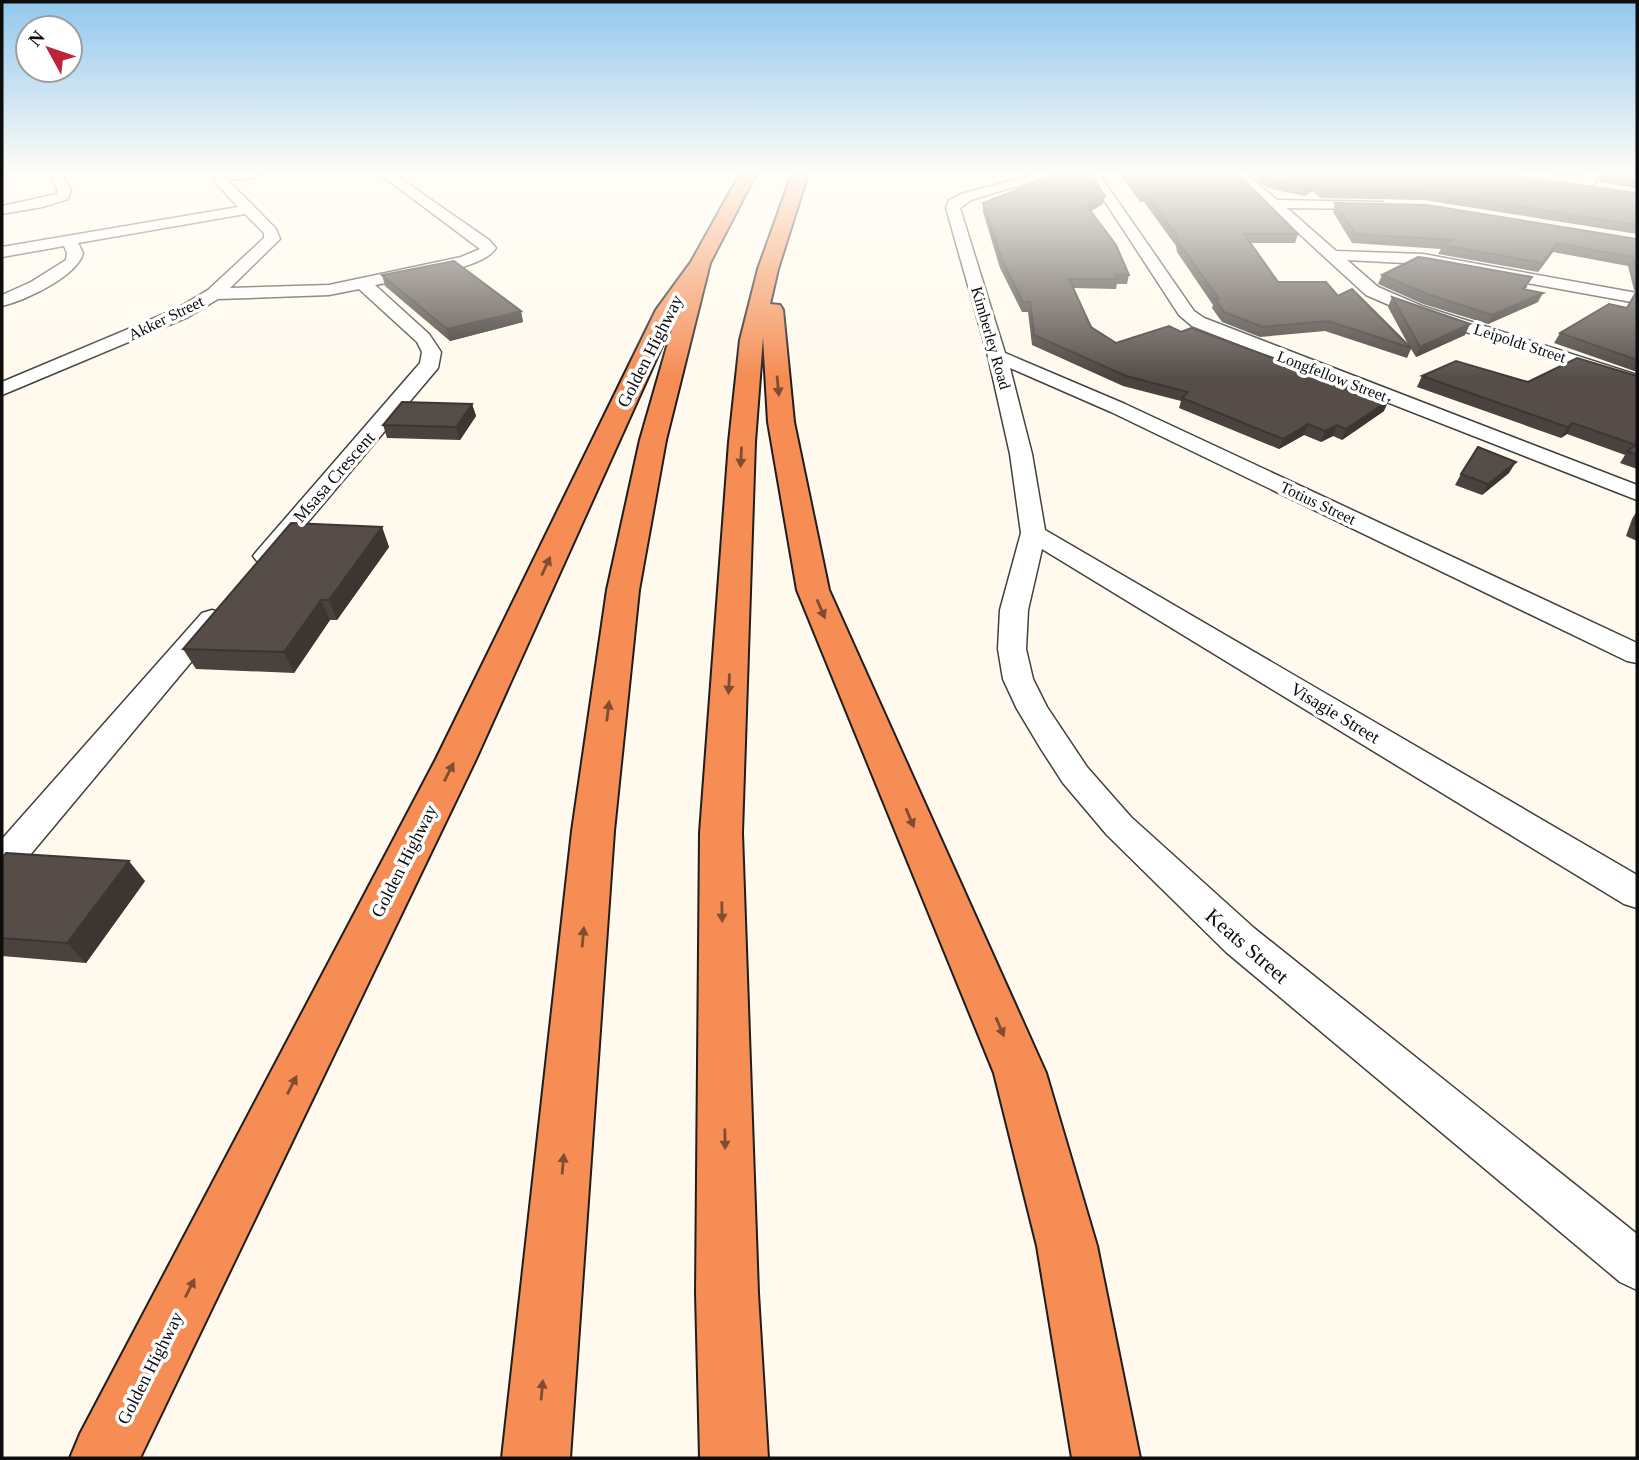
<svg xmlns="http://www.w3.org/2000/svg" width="1639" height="1460" font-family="'Times New Roman',serif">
	<rect width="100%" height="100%" fill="#fffaed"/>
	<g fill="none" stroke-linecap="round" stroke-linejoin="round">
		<defs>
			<g id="street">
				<polygon points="49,174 61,174 71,189 68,199 42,207 2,214 2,206 57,194 57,189"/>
				<path d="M 215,174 L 260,174 L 254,178 L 228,180 L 276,229 L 280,239 L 230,288 L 329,285 L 461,257 L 480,249 L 380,174 L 394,174 L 489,240 L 496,248 C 484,270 401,280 375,285 L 429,334 L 441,352 L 438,368 L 275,561 L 266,564 L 257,561 L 253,556 L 257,551 L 420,363 L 422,352 L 417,342 L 359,289 L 329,295 L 218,299 L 188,317 L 2,395 L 2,382 L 176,309 L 208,290 L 264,238 L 264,233 L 245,214 L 78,243 L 83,253 C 78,276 24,301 2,306 L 2,295 L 31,282 L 66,260 L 67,253 L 64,246 L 2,257 L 2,247 L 238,207 L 214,181 Z"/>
				<polygon points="1037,174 1057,174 971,200 960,208 1005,353 1125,404 1637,643 1637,663 1627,661 1111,412 1010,368 1032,454 1045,530 1637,875 1637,908 1624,904 1042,549 1028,610 1026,649 1033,679 1047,707 1087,767 1131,817 1254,928 1637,1234 1637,1290 1620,1282 1226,952 1107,835 1063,783 1041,749 1017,709 1003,679 998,649 1000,610 1021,533 1010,454 988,356 946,208 949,200 961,194"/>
				<polygon points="1087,174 1099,174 1194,311 1204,318 1637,485 1637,500 1192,326 1179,315"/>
				<polygon points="1234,174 1247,174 1277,200 1383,202 1383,208 1378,209 1287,208 1336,251 1423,254 1637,293 1637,303 1423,264 1347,260 1378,287 1422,306 1637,375 1637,387 1410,314 1366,295"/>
				<polygon points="1587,174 1599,174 1592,190 1587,191 1580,187"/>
				<polygon points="212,610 222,613 226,619 222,625 15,873 2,877 2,839 202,613"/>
			</g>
			<g id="highway">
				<polygon points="740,174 756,174 710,263 666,440 639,590 614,831 570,1458 502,1458 572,831 607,590 640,440 676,315 476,759 140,1458 70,1458 80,1434 436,759 656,310 691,262"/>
				<polygon points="792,174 808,174 778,269 770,304 780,305 783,310 794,422 829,590 1046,1073 1097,1246 1140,1458 1072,1458 1037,1246 994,1073 797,590 768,422 763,337 755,442 742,833 758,1293 768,1458 700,1458 696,1293 700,833 729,442 740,340 758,269"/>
			</g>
		</defs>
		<use href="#street" stroke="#404040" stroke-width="3"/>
		<use href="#highway" stroke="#1e1e1e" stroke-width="4"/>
		<use href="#street" fill="#fff" fill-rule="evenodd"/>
		<use href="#highway" fill="#f58d54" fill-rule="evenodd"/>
	</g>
	<g fill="#4a423f">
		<polygon points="1120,174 1241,174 1240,176 1298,234 1295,243 1250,243 1278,282 1338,296 1409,346 1388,307 1392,297 1465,335 1416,357 1411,349 1407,358 1325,331 1260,337 1222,322 1212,308 1213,305 1177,252 1176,246 1144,202 1140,202"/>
		<polygon points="1251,174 1503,174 1637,193 1637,234 1424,200 1320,198 1313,191 1304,196 1267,188"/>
		<polygon points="1544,174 1585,174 1581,179"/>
		<polygon points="1601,174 1637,174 1637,188 1599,182"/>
		<polygon points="1105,196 1103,204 1091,211 1129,275 1127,284 1117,284 1116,289 1073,288 1091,327 1116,343 1384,411 1342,440 1333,436 1321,442 1304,435 1279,449 1179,408 1181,401 1123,386 1032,345 1028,312 1022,312 1000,268 983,212 983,203"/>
		<polygon points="1335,203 1637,239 1637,292 1634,290 1628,266 1553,252 1538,272 1438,254 1441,249 1352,243 1333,212"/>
		<polygon points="382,275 521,311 523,322 450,341 385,286"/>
		<polygon points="1382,275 1528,286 1525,289 1538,302 1488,324 1423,304 1378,284"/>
		<polygon points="1637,295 1637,372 1554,343 1560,333 1627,308"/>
		<polygon points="1422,376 1528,382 1637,376 1637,469 1620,463 1625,455 1567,434 1561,438 1417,387"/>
		<polygon points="472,404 476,416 460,440 387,438 383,425"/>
		<polygon points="1509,473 1482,495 1455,485 1461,474"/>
		<polygon points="1637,511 1637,541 1626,536 1632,519"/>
		<polygon points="382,527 389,547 337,620 330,620 294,673 196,669 183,649"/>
		<polygon points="2,858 145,881 86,963 2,956"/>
	</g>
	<g fill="#3c3633">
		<polygon points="1316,183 1313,191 1304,196 1307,187"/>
		<polygon points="1105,196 1103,204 1086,214 1087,206"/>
		<polygon points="1557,243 1553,252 1538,272 1542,263"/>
		<polygon points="1543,293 1538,302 1488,324 1492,315"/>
		<polygon points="521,311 523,322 450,341 447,329"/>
		<polygon points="1470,324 1465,335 1416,357 1420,347"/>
		<polygon points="1389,400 1384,411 1342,440 1346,429"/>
		<polygon points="472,404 476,416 460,440 456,427"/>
		<polygon points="1573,423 1567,434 1561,438 1567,427"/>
		<polygon points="1308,424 1304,435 1279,449 1283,439"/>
		<polygon points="1337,425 1333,436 1321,442 1325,431"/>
		<polygon points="1516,462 1509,473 1482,495 1488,484"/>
		<polygon points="382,527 389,547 337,620 329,600"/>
		<polygon points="321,600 330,620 294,673 284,652"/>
		<polygon points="129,861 145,881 86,963 67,943"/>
	</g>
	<g fill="#564d49" stroke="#3c3633" stroke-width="2">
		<polygon points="1056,174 1090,174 1105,196 1087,206 1116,245 1129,275 1116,275 1118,279 1069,279 1091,327 1116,343 1169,326 1181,332 1191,328 1389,400 1346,429 1337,425 1325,431 1308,424 1283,439 1182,398 1188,392 1126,376 1034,335 1030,302 1023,302 1002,260 983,203"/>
		<polygon points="1127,174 1238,174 1298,234 1244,234 1278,282 1326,282 1338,296 1352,289 1411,348 1328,321 1263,327 1224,312 1215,299 1219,299 1179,243 1178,237 1146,194 1141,194"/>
		<polygon points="1262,174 1503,174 1637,193 1637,225 1428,192 1323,190 1316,183 1307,187 1269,180"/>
		<polygon points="1603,174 1637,174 1637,179"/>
		<polygon points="1335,203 1427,205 1637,239 1637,273 1633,257 1557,243 1542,263 1442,245 1452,240 1355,234"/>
		<polygon points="1418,257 1426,258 1532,277 1523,289 1543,293 1492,315 1427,294 1382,275"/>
		<polygon points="454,261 521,311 447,329 382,275"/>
		<polygon points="1635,294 1637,295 1637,360 1560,333 1609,304 1627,308"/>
		<polygon points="1392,297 1470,324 1420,347"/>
		<polygon points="1577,358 1637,376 1637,455 1627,451 1636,445 1573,423 1567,427 1422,376 1456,361 1528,382"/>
		<polygon points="402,402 472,404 456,427 383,425"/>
		<polygon points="1478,447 1516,462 1488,484 1461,474"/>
		<polygon points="1637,514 1637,525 1634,524"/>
		<polygon points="291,523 382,527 329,600 321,600 284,652 183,649"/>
		<polygon points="6,853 129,861 67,943 2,938 2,858"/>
	</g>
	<defs><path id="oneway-solid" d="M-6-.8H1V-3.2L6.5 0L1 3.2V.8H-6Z" transform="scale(1.75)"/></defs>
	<g fill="#814d30">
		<use href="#oneway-solid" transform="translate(778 386) rotate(85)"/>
		<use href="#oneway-solid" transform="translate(741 457) rotate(93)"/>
		<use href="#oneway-solid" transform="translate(546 566) rotate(-65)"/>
		<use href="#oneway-solid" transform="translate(821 609) rotate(67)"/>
		<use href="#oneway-solid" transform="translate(729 684) rotate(93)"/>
		<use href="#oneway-solid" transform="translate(608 711) rotate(-83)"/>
		<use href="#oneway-solid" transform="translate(449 772) rotate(-63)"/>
		<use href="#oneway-solid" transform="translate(910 818) rotate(67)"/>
		<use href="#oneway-solid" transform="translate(722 912) rotate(89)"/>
		<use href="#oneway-solid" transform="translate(583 937) rotate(-85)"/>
		<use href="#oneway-solid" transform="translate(1000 1027) rotate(67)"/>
		<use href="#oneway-solid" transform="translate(292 1085) rotate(-63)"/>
		<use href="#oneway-solid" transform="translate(725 1139) rotate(89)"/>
		<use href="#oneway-solid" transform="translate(563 1164) rotate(-85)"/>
		<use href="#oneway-solid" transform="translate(190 1288) rotate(-63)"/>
		<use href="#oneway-solid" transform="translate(542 1390) rotate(-85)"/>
	</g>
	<linearGradient id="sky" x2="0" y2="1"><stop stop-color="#92c7ee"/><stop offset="0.46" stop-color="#fffdf7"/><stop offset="1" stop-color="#fffdf7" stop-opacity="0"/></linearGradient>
	<rect width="1639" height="378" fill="url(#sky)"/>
	<g text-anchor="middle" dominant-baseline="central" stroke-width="7" stroke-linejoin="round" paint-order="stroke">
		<g font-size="16" fill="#0d0d0d" stroke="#fff">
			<text transform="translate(166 318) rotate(-26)">Akker Street</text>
			<text transform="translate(991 338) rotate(74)">Kimberley Road</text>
			<text transform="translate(1520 343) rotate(18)">Leipoldt Street</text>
			<text transform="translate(1332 376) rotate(21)">Longfellow Street</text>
			<text transform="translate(1318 503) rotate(25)">Totius Street</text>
		</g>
		<g font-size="18" fill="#0d0d0d" stroke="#fff">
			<text transform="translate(650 351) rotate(-63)">Golden Highway</text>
			<text transform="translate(334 477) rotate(-49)">Msasa Crescent</text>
			<text transform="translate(1335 713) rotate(31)">Visagie Street</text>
			<text transform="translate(404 861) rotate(-63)">Golden Highway</text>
			<text transform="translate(150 1368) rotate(-63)">Golden Highway</text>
		</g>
		<g font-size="21" fill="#0d0d0d" stroke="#fff">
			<text transform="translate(1247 946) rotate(41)">Keats Street</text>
		</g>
	</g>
	<rect width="1639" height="1460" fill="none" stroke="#0d0d0d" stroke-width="7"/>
	<g transform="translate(49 49) rotate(310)"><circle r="33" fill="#ffffff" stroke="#9e9e9e" stroke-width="2"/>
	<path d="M0-5L12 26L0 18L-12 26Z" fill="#be243b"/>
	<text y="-10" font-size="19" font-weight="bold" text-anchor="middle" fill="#0d0d0d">N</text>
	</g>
</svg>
